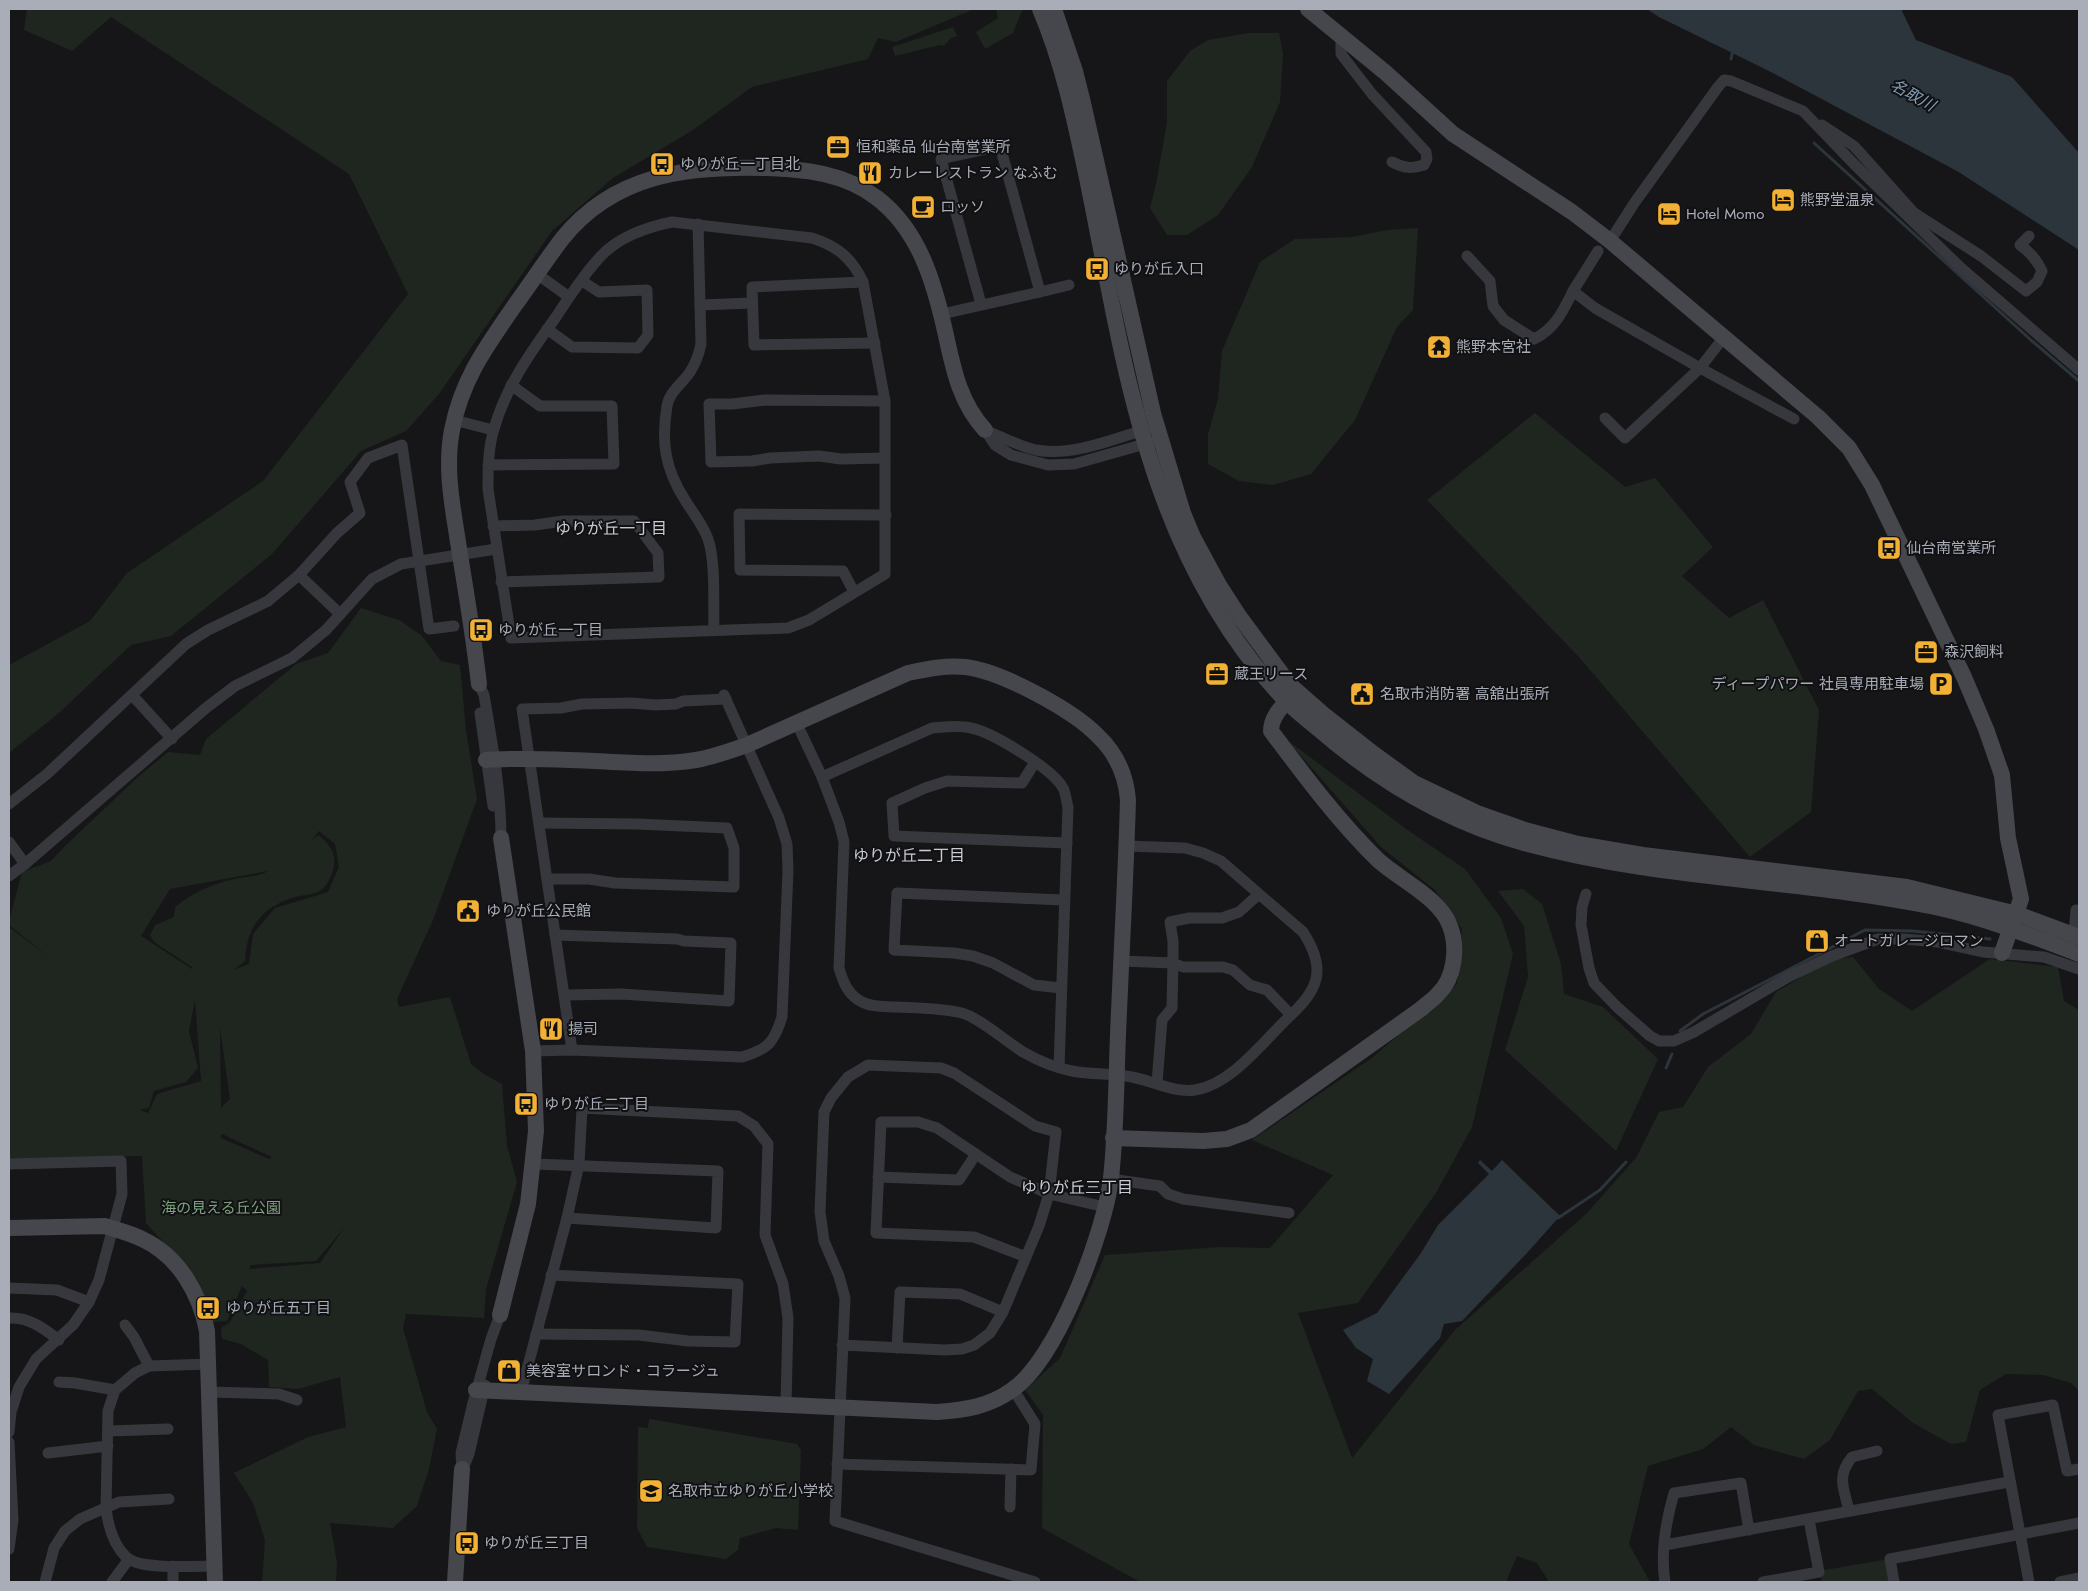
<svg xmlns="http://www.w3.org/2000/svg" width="2088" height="1591" font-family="Jost,'Noto Sans JP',sans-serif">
	<rect width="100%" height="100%" fill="#161618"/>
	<g fill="#1e261f" fill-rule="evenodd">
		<polygon points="27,9 974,9 896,42 878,38 868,59 752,87 693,130 613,178 552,231 439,394 406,431 361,451 272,554 171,636 131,645 59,713 9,753 9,665 90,621 127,573 263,481 408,294 349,174 111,17 72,51 24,30"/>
		<polygon points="996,9 1021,9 1022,11 1013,33 985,49 976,32 998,18"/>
		<polygon points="953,27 957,36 951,38 944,46 940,45 895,56 892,47"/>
		<polygon points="1249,33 1279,33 1283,54 1280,102 1252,167 1218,215 1187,235 1167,235 1150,208 1156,184 1167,122 1167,81 1190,51 1208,40"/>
		<polygon points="1418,228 1413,310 1397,327 1355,420 1311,474 1273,485 1239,481 1208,464 1208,434 1218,399 1222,351 1260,262 1295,239 1352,237 1387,230"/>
		<polygon points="1535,413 1625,487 1655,478 1713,547 1682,576 1729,618 1763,600 1819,710 1811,812 1750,857 1578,656 1427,500"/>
		<path d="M 361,608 L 399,620 L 421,635 L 441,661 L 460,665 L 466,730 L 477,799 L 433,920 L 397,999 L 399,1007 L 450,997 L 471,1064 L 484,1074 L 502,1084 L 507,1146 L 517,1182 L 486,1289 L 484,1318 L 406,1314 L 403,1328 L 427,1412 L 437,1429 L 429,1469 L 417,1506 L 393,1528 L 330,1523 L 337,1562 L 336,1582 L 262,1582 L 265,1540 L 253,1503 L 234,1473 L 308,1437 L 346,1427 L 340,1377 L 298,1389 L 269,1387 L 268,1360 L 241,1344 L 222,1339 L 221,1328 L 230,1322 L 247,1291 L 242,1286 L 227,1321 L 211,1322 L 183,1264 L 146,1223 L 142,1156 L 9,1159 L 9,927 L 49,957 L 9,925 L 9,921 L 22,872 L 51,861 L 65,846 L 139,776 L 168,752 L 200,755 L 206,739 L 296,664 L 328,653 ZM 319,831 L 335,844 L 339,867 L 328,892 L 275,908 L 253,934 L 249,964 L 233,970 L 245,961 C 247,926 261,908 295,897 C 302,895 315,895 321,890 C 331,883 339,860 331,849 C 328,843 323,839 318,835 L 311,841 ZM 268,871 C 258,877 245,877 234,879 C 212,884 192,893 175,907 L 174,917 L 155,925 L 150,935 L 154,942 L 192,967 L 192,969 L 141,936 L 170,889 ZM 195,1000 L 201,1081 L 157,1094 L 148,1113 L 140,1110 L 149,1108 L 154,1091 L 186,1082 L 198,1068 L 189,1031 ZM 220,1028 L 230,1099 L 221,1108 ZM 221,1134 L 222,1134 L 272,1157 L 269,1159 L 221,1138 ZM 344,1228 L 320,1263 L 249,1269 L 251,1265 L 316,1261 Z"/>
		<polygon points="1287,740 1409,831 1465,869 1501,918 1513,954 1472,1127 1436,1193 1358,1303 1298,1313 1352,1458 1455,1330 1586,1214 1636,1158 1659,1112 1683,1107 1708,1067 1751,1034 1776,992 1831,960 1853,957 1879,989 1912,1011 1990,959 2058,967 2064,1001 2079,1010 2079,1391 2071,1383 2043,1375 2006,1374 1980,1390 1966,1442 1951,1444 1913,1423 1872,1389 1858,1391 1830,1440 1804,1459 1754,1445 1731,1427 1703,1449 1648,1466 1629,1544 1650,1582 1549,1582 1537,1563 1517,1556 1506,1582 1140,1582 1042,1528 1043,1415 1025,1390 1060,1358 1105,1255 1220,1247 1270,1248 1333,1175 1252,1140 1373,1057 1457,984 1462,929 1435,890 1381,847"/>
		<polygon points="1523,889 1542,904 1561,964 1564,994 1603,1007 1658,1059 1616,1151 1505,1050 1528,977 1524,926 1498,891"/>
		<polygon points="649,1419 797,1444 801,1450 798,1530 776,1528 740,1538 738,1550 726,1559 647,1547 637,1528 638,1427 648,1428"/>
		<polygon points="1890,1559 1890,1582 1822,1582 1820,1575 1824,1570"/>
	</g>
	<g fill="#2c353c">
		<polygon points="1647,9 1901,9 1916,40 2012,77 2079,153 2079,250 1957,171 1769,71 1659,17"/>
		<polygon points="1480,1160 1492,1171 1502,1160 1560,1216 1527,1253 1462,1321 1444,1324 1440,1338 1389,1394 1367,1381 1373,1359 1356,1348 1343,1330 1377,1313 1421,1253 1438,1225 1489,1174 1478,1163"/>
	</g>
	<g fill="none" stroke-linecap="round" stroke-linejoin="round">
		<g stroke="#2c353c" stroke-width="3">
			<polyline points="1731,59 1733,49"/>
			<polyline points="1814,143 2032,341 2079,381"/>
			<polyline points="1680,1031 1703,1014 1865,930 1913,931 1990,939"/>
			<polyline points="1666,1068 1672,1054"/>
			<polyline points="1558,1218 1600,1190 1626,1162"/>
		</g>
		<g stroke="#37383d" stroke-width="11">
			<path d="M 1341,34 L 1341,54 L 1372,94 L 1426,152 L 1427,159 L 1424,165 C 1411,169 1404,168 1392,162"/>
			<path d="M 1822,125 L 1854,146 L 1914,213 L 1981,256 L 2026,291 L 2037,282 L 2042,271 C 2037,260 2030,252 2020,245 L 2029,236"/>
			<path d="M 672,222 L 812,238 C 837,246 852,258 863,282 L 885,401 L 885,574 L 809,620 L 788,628 L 511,638 L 488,489 C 488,469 488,448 494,429 C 506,386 531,352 556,317 C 569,297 585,273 601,256 C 619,237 647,227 672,222 Z"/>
			<path d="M 698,224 L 701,344 C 699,354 696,363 690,372 C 683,383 669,392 667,406 C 661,442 665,469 685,500 C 693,513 703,525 708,539 C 716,562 713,605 714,630"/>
			<polyline points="1610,241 1635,202 1718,87 1724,80 1731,81 1803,111 1855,165 1961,268 2079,370"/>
			<polyline points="1598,251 1573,291 1595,308 1700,368 1625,438 1605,418"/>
			<path d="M 1467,256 L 1490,281 L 1493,306 L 1504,320 L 1534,339 C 1555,329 1563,311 1573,291"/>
			<polyline points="537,274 569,297"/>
			<polyline points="863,282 752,287 754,345 875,343"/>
			<polyline points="1040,292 1069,285"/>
			<polyline points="700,305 752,303"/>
			<polyline points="942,314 1040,292 1000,146 941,159 981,304"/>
			<polyline points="547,329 572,347 638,348 648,335 647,290 599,292 582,281"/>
			<polyline points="1724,337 1700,368 1794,419"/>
			<polyline points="885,401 765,400 732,404 709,404 711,462 752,461 770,458 819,456 841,459 885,458"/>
			<polyline points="454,420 493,430"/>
			<polyline points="985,430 995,445 1011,455 1048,465 1074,464 1152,442"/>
			<path d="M 985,430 C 1002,437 1018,446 1036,450 C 1072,457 1113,439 1147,429"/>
			<polyline points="488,465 614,464 612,406 540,406 511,385"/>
			<polyline points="493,526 535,525 563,521 634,521 658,553 659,577 501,582"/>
			<polyline points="299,575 340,614"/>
			<polyline points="854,592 843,571 740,570 739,514 886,515"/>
			<path d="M 479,684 L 484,695 C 492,743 501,790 501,838"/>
			<polyline points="133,696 172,739"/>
			<polyline points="480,713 493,806"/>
			<path d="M 797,724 L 822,777 L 839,822 L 844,842 L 839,968 C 843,982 848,995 862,1002 C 874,1008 885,1006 898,1007 C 920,1008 942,1008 962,1013 C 978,1017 1007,1042 1023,1052 C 1037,1060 1056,1068 1072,1071 C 1092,1075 1113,1073 1132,1077 C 1153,1081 1173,1093 1195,1090 C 1233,1084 1265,1039 1292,1014 C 1321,987 1325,966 1303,932 L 1221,861 L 1203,853 L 1185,848 L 1127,846"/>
			<polyline points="1035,762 1022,783 947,781 925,788 892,803 894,836 1067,843"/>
			<path d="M 822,777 L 932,728 C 945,727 958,725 971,728 C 992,732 1053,769 1063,788 C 1066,793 1066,801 1068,807 L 1059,1067"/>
			<polyline points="9,804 47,774 186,644 208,630 268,601 299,575 337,533 360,513 350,482 368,458 402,445 429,629 454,626"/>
			<polyline points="539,823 637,824 727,828 734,848 734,887 615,883 589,879 547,879"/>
			<polyline points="9,842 25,864"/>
			<polyline points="9,876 25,864 206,708 235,686 292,658 326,630 372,579 401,564 496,549"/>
			<polyline points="1586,894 1582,907 1581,925 1589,968 1594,983 1617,1007 1650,1036 1659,1041 1674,1041 1694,1032 1788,977 1832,956 1878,939 1904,939 1937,942 1983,952 2044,957 2079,969"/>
			<polyline points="2074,934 2076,910 2079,911"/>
			<polyline points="555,935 677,939 684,941 731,943 729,1001 621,994 565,995"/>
			<polyline points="1121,961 1173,963 1173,941 1170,922 1189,918 1222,918 1239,912 1258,895"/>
			<polyline points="1061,988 1034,985 993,963 973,956 954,953 894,950 897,893 1064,900"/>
			<polyline points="572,1050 522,709 561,708 582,704 631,703 656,705 676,704 683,701 726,699"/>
			<path d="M 533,1051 L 572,1050 L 742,1057 C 768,1049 774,1043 782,1017 L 788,870 L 787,844 L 779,818 L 724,695"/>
			<polyline points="1157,1083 1162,1020 1172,1008 1173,963 1183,967 1223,967 1233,970 1250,985 1267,990 1291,1015"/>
			<polyline points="9,1164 121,1161 122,1194 99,1280 89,1302 73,1325 36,1359 19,1387 11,1412 9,1432"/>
			<polyline points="534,1164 718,1171 716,1228 567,1218"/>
			<polyline points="878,1177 959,1180 976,1154"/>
			<polyline points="1110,1179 1160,1186 1168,1194 1183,1199 1289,1213"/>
			<polyline points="1026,1257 974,1237 876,1233 881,1122 918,1122 937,1128 1010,1177 1049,1194 1105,1207"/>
			<polyline points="9,1288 57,1290 89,1302"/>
			<path d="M 9,1318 C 29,1317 43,1328 59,1340"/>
			<polyline points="125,1325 134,1337 149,1366"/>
			<polyline points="536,1334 639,1335 688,1341 735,1342 738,1284 551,1275"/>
			<polyline points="842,1345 945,1350 962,1349 974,1345 990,1333 1003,1312 1039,1226 1049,1194 1056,1132 1035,1126 954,1073 941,1068 868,1065 848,1077 831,1098 824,1112 820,1212 824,1241 839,1276 845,1298 835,1521 1035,1582"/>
			<polyline points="897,1348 900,1292 960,1294 1003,1312"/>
			<path d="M 209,1364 L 149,1366 L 135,1373 L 115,1390 L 108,1411 L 106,1508 C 108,1526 113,1544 126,1557 C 139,1570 195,1566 214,1566"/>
			<polyline points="59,1382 75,1383 115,1390"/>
			<polyline points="209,1392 279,1394 297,1400"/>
			<polyline points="521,1392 567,1218 579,1164 582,1108 738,1116 754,1126 768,1144 765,1235 783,1284 788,1318 786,1405"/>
			<polyline points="108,1431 168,1429"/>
			<polyline points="9,1442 13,1520 9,1549"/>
			<polyline points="48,1453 108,1446"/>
			<polyline points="837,1464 1031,1470 1035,1424 1013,1389"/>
			<polyline points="462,1469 461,1453 473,1403 491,1339 500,1315"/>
			<polyline points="463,1469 469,1454 485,1385"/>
			<polyline points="1010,1507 1011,1469"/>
			<path d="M 1849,1511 C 1844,1488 1836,1477 1852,1457 L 1877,1451"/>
			<polyline points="1665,1545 2009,1482"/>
			<polyline points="173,1566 173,1582"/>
			<polyline points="45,1582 54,1548 65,1531 80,1519 119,1502 169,1499"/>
			<polyline points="112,1582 129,1559"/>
			<path d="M 1665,1582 C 1660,1552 1666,1521 1674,1493 L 1741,1483 L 1749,1530"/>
			<polyline points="1763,1582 1819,1572 1809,1520"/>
			<polyline points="1894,1582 1890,1559 2079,1523"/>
			<polyline points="2029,1582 1998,1415 2053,1405 2067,1471 2079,1469"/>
			<polyline points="2060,1582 2079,1578"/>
		</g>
		<g stroke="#45474d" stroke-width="16">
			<path d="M 1040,9 C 1063,63 1075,121 1087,178 C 1109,285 1125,394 1163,497 C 1190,571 1231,644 1286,701 C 1295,710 1306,719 1316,727 C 1376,779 1447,822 1524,843 C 1658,880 1799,879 1935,907 C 1985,918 2032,936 2079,954"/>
			<polyline points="1054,9 1075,71 1083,103 1153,413 1183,513 1193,537 1219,585 1239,616 1290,685 1323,714 1374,754 1414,783 1477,813 1525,830 1578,844 1643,855 1907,887 2017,914 2079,937"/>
			<polyline points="1308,9 1386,73 1453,134 1572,212 1610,241 1818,417 1849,448 1872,485 1964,677 1986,729 2002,775 2008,838 2021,899 2002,953"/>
			<path d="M 479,684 C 474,641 467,597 460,555 C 454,513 444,472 452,430 C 462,379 486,347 515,305 C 531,283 546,260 562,239 C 614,174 687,166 764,168 C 805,169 844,173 877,198 C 919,230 934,282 945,331 C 953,367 959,402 985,430"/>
			<path d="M 1113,1138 L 1203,1141 L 1227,1139 L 1251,1130 L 1421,1009 C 1426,1004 1433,1000 1438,994 C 1455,978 1458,947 1450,926 C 1440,898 1400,880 1378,860 C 1338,821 1304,775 1271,731 C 1271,715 1284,705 1294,694"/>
			<path d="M 9,1228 L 105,1226 C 117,1230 130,1233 142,1239 C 179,1256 200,1294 207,1331 L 215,1582"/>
			<polyline points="500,1315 528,1204 536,1131 533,1051 501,838"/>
			<path d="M 476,1390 L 937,1412 C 965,1410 988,1407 1012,1390 C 1057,1360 1105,1231 1111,1178 C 1117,1123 1116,1067 1119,1012 C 1122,941 1126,871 1128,800 C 1126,776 1116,753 1098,736 C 1073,710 1001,671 965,667 C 946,665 927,669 908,673 L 747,745 C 730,751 713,757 696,760 C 653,767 612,761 570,760 C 542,759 514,758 486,760"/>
			<polyline points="455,1582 462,1469"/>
		</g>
	</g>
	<defs>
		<symbol id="office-square" viewBox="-11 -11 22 22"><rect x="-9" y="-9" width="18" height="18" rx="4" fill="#f2b134" stroke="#111113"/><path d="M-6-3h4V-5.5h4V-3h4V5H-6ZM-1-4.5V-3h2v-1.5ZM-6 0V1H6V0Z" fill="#111"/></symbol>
		<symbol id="bus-square" viewBox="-11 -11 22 22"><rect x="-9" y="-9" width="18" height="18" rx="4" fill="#f2b134" stroke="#111113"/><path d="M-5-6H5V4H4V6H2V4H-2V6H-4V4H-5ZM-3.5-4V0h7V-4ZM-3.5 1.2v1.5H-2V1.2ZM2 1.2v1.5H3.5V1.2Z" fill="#111"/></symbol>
		<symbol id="restaurant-square" viewBox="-11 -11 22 22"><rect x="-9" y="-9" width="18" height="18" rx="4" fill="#f2b134" stroke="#111113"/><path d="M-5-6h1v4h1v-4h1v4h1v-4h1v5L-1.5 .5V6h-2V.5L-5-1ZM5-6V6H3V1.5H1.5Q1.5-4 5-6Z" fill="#111"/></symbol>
		<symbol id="hotel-square" viewBox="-11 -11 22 22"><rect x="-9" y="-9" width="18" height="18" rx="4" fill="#f2b134" stroke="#111113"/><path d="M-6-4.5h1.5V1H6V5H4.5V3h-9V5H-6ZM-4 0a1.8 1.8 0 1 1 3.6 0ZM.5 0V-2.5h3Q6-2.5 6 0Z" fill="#111"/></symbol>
		<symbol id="cafe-square" viewBox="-11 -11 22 22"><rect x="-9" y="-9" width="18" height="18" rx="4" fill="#f2b134" stroke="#111113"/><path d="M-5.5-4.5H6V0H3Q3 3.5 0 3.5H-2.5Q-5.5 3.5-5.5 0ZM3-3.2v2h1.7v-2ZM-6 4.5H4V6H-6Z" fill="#111"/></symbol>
		<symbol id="temple-square" viewBox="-11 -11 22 22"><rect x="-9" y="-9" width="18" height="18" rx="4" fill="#f2b134" stroke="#111113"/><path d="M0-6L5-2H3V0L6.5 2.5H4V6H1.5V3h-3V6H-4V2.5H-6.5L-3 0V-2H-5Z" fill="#111"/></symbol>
		<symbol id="parking-square" viewBox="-11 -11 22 22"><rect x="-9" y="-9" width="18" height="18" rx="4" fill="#f2b134" stroke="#111113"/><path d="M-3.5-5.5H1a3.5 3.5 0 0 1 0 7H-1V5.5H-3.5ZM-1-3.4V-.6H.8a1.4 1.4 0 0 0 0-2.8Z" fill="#111"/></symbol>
		<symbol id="civic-square" viewBox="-11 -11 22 22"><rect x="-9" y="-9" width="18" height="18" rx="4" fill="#f2b134" stroke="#111113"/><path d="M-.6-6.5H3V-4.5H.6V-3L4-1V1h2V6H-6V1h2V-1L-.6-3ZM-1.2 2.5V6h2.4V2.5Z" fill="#111"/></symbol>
		<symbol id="shop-square" viewBox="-11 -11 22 22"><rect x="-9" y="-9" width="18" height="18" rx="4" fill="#f2b134" stroke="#111113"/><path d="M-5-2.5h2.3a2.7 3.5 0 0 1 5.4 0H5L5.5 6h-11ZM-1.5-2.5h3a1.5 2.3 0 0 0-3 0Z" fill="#111"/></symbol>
		<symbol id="school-square" viewBox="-11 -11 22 22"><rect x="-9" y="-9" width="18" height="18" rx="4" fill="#f2b134" stroke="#111113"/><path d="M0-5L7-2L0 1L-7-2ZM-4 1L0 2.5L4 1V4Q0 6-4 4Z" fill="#111"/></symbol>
	</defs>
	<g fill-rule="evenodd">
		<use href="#office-square" x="824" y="133" width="28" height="28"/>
		<use href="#bus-square" x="648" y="150" width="28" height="28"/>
		<use href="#restaurant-square" x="856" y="159" width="28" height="28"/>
		<use href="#hotel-square" x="1769" y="186" width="28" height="28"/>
		<use href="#cafe-square" x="909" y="193" width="28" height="28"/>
		<use href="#hotel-square" x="1655" y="200" width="28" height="28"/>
		<use href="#bus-square" x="1083" y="255" width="28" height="28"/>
		<use href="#temple-square" x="1425" y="333" width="28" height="28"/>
		<use href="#bus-square" x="1875" y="534" width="28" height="28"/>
		<use href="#bus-square" x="467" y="616" width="28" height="28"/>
		<use href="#office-square" x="1912" y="638" width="28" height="28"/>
		<use href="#office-square" x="1203" y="660" width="28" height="28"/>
		<use href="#parking-square" x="1927" y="670" width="28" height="28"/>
		<use href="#civic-square" x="1348" y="680" width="28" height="28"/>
		<use href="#civic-square" x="454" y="897" width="28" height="28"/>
		<use href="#shop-square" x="1803" y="927" width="28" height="28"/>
		<use href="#restaurant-square" x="537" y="1015" width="28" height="28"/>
		<use href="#bus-square" x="512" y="1090" width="28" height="28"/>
		<use href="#bus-square" x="194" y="1294" width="28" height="28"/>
		<use href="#shop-square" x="495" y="1357" width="28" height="28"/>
		<use href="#school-square" x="637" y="1477" width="28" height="28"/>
		<use href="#bus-square" x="453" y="1529" width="28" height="28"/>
	</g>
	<g text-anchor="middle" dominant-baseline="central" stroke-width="4" stroke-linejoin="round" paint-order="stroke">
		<g font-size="15" fill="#a8adb8" stroke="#111113" text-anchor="start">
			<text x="856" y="147">恒和薬品 仙台南営業所</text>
			<text x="680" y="164">ゆりが丘一丁目北</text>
			<text x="888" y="173">カレーレストラン なふむ</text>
			<text x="1800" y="200">熊野堂温泉</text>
			<text x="940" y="207">ロッソ</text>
			<text x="1686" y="214">Hotel Momo</text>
			<text x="1114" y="269">ゆりが丘入口</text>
			<text x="1456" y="347">熊野本宮社</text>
			<text x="1906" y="548">仙台南営業所</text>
			<text x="498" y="630">ゆりが丘一丁目</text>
			<text x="1944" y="652">森沢飼料</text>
			<text x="1234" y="674">蔵王リース</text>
			<text x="1924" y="684" text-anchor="end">ディープパワー 社員専用駐車場</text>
			<text x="1380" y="694">名取市消防署 高舘出張所</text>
			<text x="486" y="911">ゆりが丘公民館</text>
			<text x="1834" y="941">オートガレージロマン</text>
			<text x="568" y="1029">揚司</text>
			<text x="544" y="1104">ゆりが丘二丁目</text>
			<text x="226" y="1308">ゆりが丘五丁目</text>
			<text x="526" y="1371">美容室サロンド・コラージュ</text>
			<text x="668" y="1491">名取市立ゆりが丘小学校</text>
			<text x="484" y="1543">ゆりが丘三丁目</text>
		</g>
		<g font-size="15" fill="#7fa381" stroke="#111113">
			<text x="221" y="1208">海の見える丘公園</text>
		</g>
		<g font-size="16" font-style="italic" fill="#7f9bb3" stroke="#111113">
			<text transform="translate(1913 95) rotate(29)">名取川</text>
		</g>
		<g font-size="16" fill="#c9ccd4" stroke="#111113">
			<text x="611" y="528">ゆりが丘一丁目</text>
			<text x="909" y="855">ゆりが丘二丁目</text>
			<text x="1077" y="1187">ゆりが丘三丁目</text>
		</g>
	</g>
	<rect width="2088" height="1591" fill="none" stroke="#a8adb8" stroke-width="20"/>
</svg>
